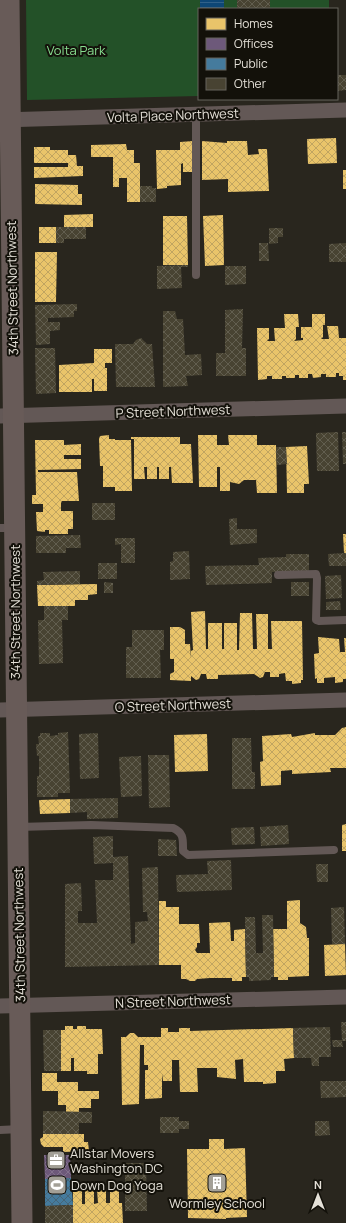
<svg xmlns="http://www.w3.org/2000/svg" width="346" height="1223" font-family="Manrope,sans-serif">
	<defs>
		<pattern id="water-rules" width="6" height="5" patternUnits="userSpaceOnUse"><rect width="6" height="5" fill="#0e4776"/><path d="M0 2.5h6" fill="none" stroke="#316189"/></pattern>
		<pattern id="homes-cross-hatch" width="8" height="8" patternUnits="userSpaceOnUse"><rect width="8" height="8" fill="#e9c46a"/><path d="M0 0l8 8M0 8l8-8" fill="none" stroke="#c0a460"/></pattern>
		<pattern id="offices-cross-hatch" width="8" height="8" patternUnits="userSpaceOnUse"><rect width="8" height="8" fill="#6d597a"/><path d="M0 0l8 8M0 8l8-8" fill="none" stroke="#82718c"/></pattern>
		<pattern id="public-cross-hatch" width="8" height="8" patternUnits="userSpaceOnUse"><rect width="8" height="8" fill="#457b9d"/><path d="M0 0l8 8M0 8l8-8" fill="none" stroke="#456578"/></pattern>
		<pattern id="building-cross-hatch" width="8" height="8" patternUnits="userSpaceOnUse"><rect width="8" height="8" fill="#484332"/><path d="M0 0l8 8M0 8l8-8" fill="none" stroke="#625e4f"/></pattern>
	</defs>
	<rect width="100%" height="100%" fill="#29261e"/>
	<polygon fill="#235128" points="26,0 329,0 329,9 199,9 199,96 27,100"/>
	<rect fill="url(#water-rules)" x="200" y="0" width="24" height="9"/>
	<g fill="url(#homes-cross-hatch)">
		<polygon points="336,138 337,163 308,164 307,139"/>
		<polygon points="193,141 194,172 183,172 183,163 181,164 181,185 167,186 167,188 157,189 156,150 180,150 180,142"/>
		<polygon points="202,141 227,143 227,141 247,141 248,155 259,154 258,149 267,149 269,191 228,192 228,179 202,180"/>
		<polygon points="126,144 127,150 134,150 134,163 140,163 140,202 127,202 127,178 119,178 119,187 113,187 113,157 91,157 91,145"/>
		<polygon points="34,147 50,147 50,150 68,150 68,155 76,155 77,166 83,166 83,176 34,178 34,167 68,167 68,163 34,163"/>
		<rect x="343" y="170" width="3" height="19"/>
		<polygon points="35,184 78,185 78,194 82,194 82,205 35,204"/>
		<polygon points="93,214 93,227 64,227 64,215"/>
		<polygon points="223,215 224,265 205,266 203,216"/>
		<polygon points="163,216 187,216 188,265 163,265"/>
		<rect x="39" y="227" width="17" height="16"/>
		<polygon points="35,252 57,252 56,302 35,302"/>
		<polygon points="284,314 298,314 299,327 296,327 296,339 294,341 303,340 303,338 301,338 301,327 312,327 312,314 325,314 325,325 323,325 323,337 321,339 329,339 327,326 338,326 339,338 346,338 346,380 343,380 343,376 339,376 339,373 336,373 336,377 326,377 326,374 321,374 321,377 313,378 312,374 308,374 308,378 299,378 299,375 295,375 295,378 286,378 286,376 282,376 282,379 272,379 272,376 267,376 267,379 258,380 257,328 269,328 269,339 267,341 275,341 274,328 285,328"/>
		<polygon points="94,349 112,349 112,363 105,363 105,368 107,368 107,391 94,391 94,379 92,379 92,392 59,392 59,365 94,363"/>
		<polygon points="109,435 109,439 115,439 115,440 131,440 132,491 115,491 115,487 103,487 103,466 100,466 99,439 100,436"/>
		<polygon points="198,435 217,435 217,445 229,445 228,435 257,435 257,445 276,445 277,493 257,493 256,480 244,480 239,484 230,482 230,491 220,491 220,467 217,467 217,487 199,487"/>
		<polygon points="131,437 180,437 180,444 191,444 193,483 172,483 171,467 169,467 169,479 159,479 159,467 157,467 157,479 147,479 147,467 144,467 145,479 134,479 134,439 131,439"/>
		<polygon points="35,440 64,440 64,445 81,444 81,455 64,455 64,459 81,459 81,469 38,470 38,472 77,472 79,501 62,501 61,503 61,511 73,511 73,529 68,529 68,534 49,534 49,530 45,530 45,532 37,531 36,512 43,512 43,504 32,504 32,495 36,495"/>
		<polygon points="307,446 309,484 304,484 304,493 287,493 286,447"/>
		<polygon points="343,534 346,534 346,553 344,553"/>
		<polygon points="97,584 97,594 88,595 88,600 75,600 75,606 38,606 37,585"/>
		<polygon points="205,611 206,649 208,649 208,623 222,623 222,649 224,649 224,623 237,623 237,650 239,650 240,613 252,613 253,649 257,649 256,614 268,614 268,649 272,649 271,621 302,621 303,680 301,680 301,683 292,684 292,681 286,681 285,673 279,674 279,677 270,677 270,672 265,672 263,677 260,678 254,674 218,675 218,679 207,679 206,674 201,674 199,679 196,680 191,676 191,681 170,680 170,674 174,672 174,659 170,659 170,627 180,627 185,630 185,644 190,644 191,658 191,651 193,650 191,612"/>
		<polygon points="318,637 339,639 340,652 345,652 344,638 346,638 346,679 343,679 343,682 335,683 335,677 324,678 324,683 317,683 317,678 315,679 314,654 319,653"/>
		<polygon points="346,727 346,768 330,768 331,772 292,774 292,770 281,771 281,785 261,786 260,762 263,761 262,736 291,734 292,737 315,733 315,735 335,735 342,728"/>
		<polygon points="207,734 208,771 175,772 174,735"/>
		<polygon points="70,799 70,813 40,814 39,800"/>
		<polygon points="346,824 346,851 342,851 342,825"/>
		<polygon points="300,900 300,923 306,927 307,938 309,938 309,976 288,977 288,980 278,980 278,977 274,977 273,929 287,929 287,901"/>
		<polygon points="159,901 166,901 166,907 179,907 179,924 199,924 200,943 197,943 197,947 195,950 197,953 210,953 209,923 230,922 231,941 234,941 234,930 245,929 246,977 242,977 242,981 232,981 232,978 210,978 197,979 195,981 190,981 186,979 181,979 181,965 159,965"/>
		<polygon points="345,944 346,975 325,976 324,945"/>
		<polygon points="65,1026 73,1026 73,1029 77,1029 77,1026 86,1026 86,1029 102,1029 103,1054 98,1054 98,1074 87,1074 87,1071 74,1071 74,1058 71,1058 71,1071 61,1071 61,1030 65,1030"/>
		<polygon points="161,1028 168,1028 168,1032 179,1032 179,1028 190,1028 190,1031 293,1028 294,1058 284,1059 285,1071 276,1071 276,1083 263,1084 263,1082 244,1082 243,1059 235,1060 236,1079 217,1077 217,1068 197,1068 198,1092 180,1092 179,1060 172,1060 172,1081 163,1081 162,1074 162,1098 145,1099 145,1070 148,1070 148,1065 144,1065 144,1045 140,1045 139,1104 122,1105 121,1037 126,1037 130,1033 134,1033 138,1037 161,1037"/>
		<polygon points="42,1073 57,1073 57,1082 78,1082 78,1091 99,1091 99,1099 91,1099 91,1108 79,1108 79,1112 66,1112 66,1105 58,1105 58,1091 42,1091"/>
		<polygon points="43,1134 84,1134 84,1142 88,1142 89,1151 63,1152 63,1147 44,1147 41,1144 40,1139 43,1137"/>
		<polygon points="209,1139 224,1139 224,1149 245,1148 247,1217 226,1218 226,1219 188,1218 187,1149 209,1149"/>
		<polygon points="85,1190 94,1190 94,1204 98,1203 97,1190 106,1190 106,1203 110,1203 110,1190 119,1190 119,1203 122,1203 123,1223 73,1223 73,1191 82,1191 82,1204 85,1204"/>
	</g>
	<polygon fill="url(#offices-cross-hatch)" points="44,1155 70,1155 71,1178 45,1179"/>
	<polygon fill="url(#public-cross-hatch)" points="71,1178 73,1205 45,1206 45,1179"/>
	<g fill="url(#building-cross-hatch)">
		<rect x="237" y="0" width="33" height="9"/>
		<polygon points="337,75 346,75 346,90 337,91"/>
		<polygon points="140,186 152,186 152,188 156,188 156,202 140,202"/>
		<polygon points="56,227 86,227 86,239 64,239 64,243 56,243"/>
		<polygon points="269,228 283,228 283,237 278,237 278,243 269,244"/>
		<polygon points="259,243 268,243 269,261 259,261"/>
		<polygon points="346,243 346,262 329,262 329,244"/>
		<polygon points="188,265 188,267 181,267 182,288 157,289 157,266"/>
		<polygon points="225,266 246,266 246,284 225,285"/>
		<polygon points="77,304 77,311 74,311 74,317 48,318 48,322 60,322 60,330 50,331 50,344 36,345 35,305"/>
		<polygon points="243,309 242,348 246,348 246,376 216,376 216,353 225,353 225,310"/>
		<polygon points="163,311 175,311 177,319 183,319 185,355 201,354 202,375 186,376 188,386 163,387"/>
		<polygon points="141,338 147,344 152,344 155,387 116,387 115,344 133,344 136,340"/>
		<polygon points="35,348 55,348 56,393 36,394"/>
		<polygon points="338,432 339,471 317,471 316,433"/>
		<polygon points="342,432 346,432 346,464 343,464"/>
		<polygon points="276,447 286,447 287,464 277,465"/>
		<rect x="92" y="503" width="23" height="17"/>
		<polygon points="237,518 237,529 257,529 257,543 230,545 229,519"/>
		<polygon points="80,535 81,548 66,548 66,553 36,553 36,536"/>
		<polygon points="115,538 135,538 135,563 121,563 121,544 115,545"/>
		<polygon points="189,551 190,579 170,580 170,562 173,561 173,552"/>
		<polygon points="346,553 346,566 329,566 328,554"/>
		<polygon points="286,554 309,554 309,571 272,572 272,583 206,585 205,566 259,565 258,558 286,557"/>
		<rect x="98" y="563" width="19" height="16"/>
		<polygon points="80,571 80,584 37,585 37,581 44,580 43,572"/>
		<polygon points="341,575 342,598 326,599 325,576"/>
		<polygon points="104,582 113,583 113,593 104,593"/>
		<rect x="291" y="582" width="18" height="14"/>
		<polygon points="340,601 341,610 326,610 326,602"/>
		<polygon points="44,606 68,606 68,620 62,620 63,663 39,664 38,620 44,620"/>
		<polygon points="132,630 164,630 164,650 160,650 161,678 126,678 126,647 132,647"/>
		<polygon points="68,732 70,793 58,793 58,797 37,797 37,776 39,776 39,756 37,756 36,744 39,744 38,736 40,736 40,733 50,733 50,736 58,735 58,733"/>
		<polygon points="98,733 99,778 80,779 79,734"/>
		<polygon points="232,738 251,738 252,772 255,772 255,789 232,789"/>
		<polygon points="148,755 169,755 170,807 149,808"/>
		<polygon points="141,756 142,796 121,797 119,757"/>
		<polygon points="118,798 118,818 87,819 87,812 70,813 70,799"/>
		<polygon points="288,825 289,844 261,846 260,827"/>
		<polygon points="254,827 255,844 232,845 231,828"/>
		<polygon points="113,836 113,857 128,856 131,944 135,943 135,922 148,921 147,912 143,912 142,868 158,867 159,965 65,967 65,884 81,883 82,911 78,911 78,923 97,923 95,880 113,880 113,863 94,864 93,837"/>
		<polygon points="158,839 176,840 177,856 158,856"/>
		<polygon points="231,860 232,890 177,892 176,875 208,874 207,861"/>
		<polygon points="316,864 328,864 328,882 317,882"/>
		<polygon points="344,907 345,944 332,944 331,908"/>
		<polygon points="262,915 273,915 274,977 271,977 271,980 249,981 249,977 246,977 245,917 255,917 256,953 263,953"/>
		<polygon points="341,1022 346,1022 346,1041 342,1041 343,1047 333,1047 332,1040 342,1040"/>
		<polygon points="330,1027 331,1057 319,1057 319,1066 312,1066 311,1058 294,1058 293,1028"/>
		<polygon points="43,1030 61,1030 61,1071 44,1071"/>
		<polygon points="320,1081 346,1081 346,1097 321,1098"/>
		<polygon points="43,1111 92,1112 92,1123 79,1123 79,1134 43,1134"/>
		<polygon points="160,1117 179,1117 179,1121 189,1121 189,1129 179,1129 179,1133 160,1133"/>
		<polygon points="315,1121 329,1121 330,1135 315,1136"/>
		<polygon points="125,1163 146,1163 147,1211 125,1211"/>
		<polygon points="73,1205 73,1223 45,1223 45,1206"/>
	</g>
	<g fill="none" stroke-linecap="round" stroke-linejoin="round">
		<g stroke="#635856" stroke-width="8">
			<polyline points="196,114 196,275"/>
			<polyline points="0,528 14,528"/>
			<polyline points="278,575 316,574 317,578 316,620 319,621 346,620"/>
			<path d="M 18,827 L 91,825 L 173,828 C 184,833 183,839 183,851 L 188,855 L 334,850"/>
			<polyline points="0,1130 20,1129"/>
		</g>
		<g stroke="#635856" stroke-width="15">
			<polyline points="1,120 346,110"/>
			<polyline points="0,416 346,406"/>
			<polyline points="0,710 346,700"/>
			<polyline points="0,1006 346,997"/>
		</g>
		<polyline stroke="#685b58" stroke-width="21" points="9,0 22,1223"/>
	</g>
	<defs>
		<symbol id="office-square" viewBox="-11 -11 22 22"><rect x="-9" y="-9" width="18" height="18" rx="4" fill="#a3a097" stroke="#13110a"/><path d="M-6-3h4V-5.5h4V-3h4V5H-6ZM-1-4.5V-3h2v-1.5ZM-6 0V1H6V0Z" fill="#fff"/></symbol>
		<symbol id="building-square" viewBox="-11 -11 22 22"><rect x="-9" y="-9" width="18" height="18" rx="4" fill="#a3a097" stroke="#13110a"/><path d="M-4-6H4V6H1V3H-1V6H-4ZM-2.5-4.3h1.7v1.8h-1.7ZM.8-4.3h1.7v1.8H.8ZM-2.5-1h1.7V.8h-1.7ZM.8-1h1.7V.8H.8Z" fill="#fff"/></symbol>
		<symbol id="stadium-square" viewBox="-11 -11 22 22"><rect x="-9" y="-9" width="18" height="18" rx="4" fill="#a3a097" stroke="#13110a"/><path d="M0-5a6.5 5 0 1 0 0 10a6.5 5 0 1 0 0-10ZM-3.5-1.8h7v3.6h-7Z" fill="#fff"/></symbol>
	</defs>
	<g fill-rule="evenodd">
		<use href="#office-square" x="45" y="1149" width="22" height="22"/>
		<use href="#building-square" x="206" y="1172" width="22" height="22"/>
		<use href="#stadium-square" x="46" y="1174" width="22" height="22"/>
	</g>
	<g text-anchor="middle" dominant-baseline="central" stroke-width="4" stroke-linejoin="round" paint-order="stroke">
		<g font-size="13" fill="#87dd8f" stroke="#13110a">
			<text x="76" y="50">Volta Park</text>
		</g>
		<g font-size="13" fill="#e5e1d8" stroke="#13110a">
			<text transform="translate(173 115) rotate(-2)">Volta Place Northwest</text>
			<text transform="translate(12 288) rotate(-91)">34th Street Northwest</text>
			<text transform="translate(173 411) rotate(-2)">P Street Northwest</text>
			<text transform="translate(15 612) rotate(-90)">34th Street Northwest</text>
			<text transform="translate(173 705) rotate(-2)">O Street Northwest</text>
			<text transform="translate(19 935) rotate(-91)">34th Street Northwest</text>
			<text transform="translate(173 1001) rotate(-2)">N Street Northwest</text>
		</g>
		<g font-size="13" fill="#e5e1d8" stroke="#13110a" text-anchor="start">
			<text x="70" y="1153">Allstar Movers<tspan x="70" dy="15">Washington DC</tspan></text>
			<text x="71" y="1185">Down Dog Yoga</text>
			<text x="217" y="1203" text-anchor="middle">Wormley School</text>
		</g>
	</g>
	<rect x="198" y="8" width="140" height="92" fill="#13110a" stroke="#67645c"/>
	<rect x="206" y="18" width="20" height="12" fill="#e9c46a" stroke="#67645c"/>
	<text x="234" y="28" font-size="12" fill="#e5e1d8">Homes</text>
	<rect x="206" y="38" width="20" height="12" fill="#6d597a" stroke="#67645c"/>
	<text x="234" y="48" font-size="12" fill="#e5e1d8">Offices</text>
	<rect x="206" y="58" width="20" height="12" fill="#457b9d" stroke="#67645c"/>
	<text x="234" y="68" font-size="12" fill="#e5e1d8">Public</text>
	<rect x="206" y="78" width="20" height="12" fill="#484332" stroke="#67645c"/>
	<text x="234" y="88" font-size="12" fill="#e5e1d8">Other</text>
	<g transform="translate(318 1195)" stroke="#13110a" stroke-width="3" paint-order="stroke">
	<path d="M0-3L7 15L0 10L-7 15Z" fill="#e5e1d8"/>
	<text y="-6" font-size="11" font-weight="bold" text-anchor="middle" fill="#e5e1d8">N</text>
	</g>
</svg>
